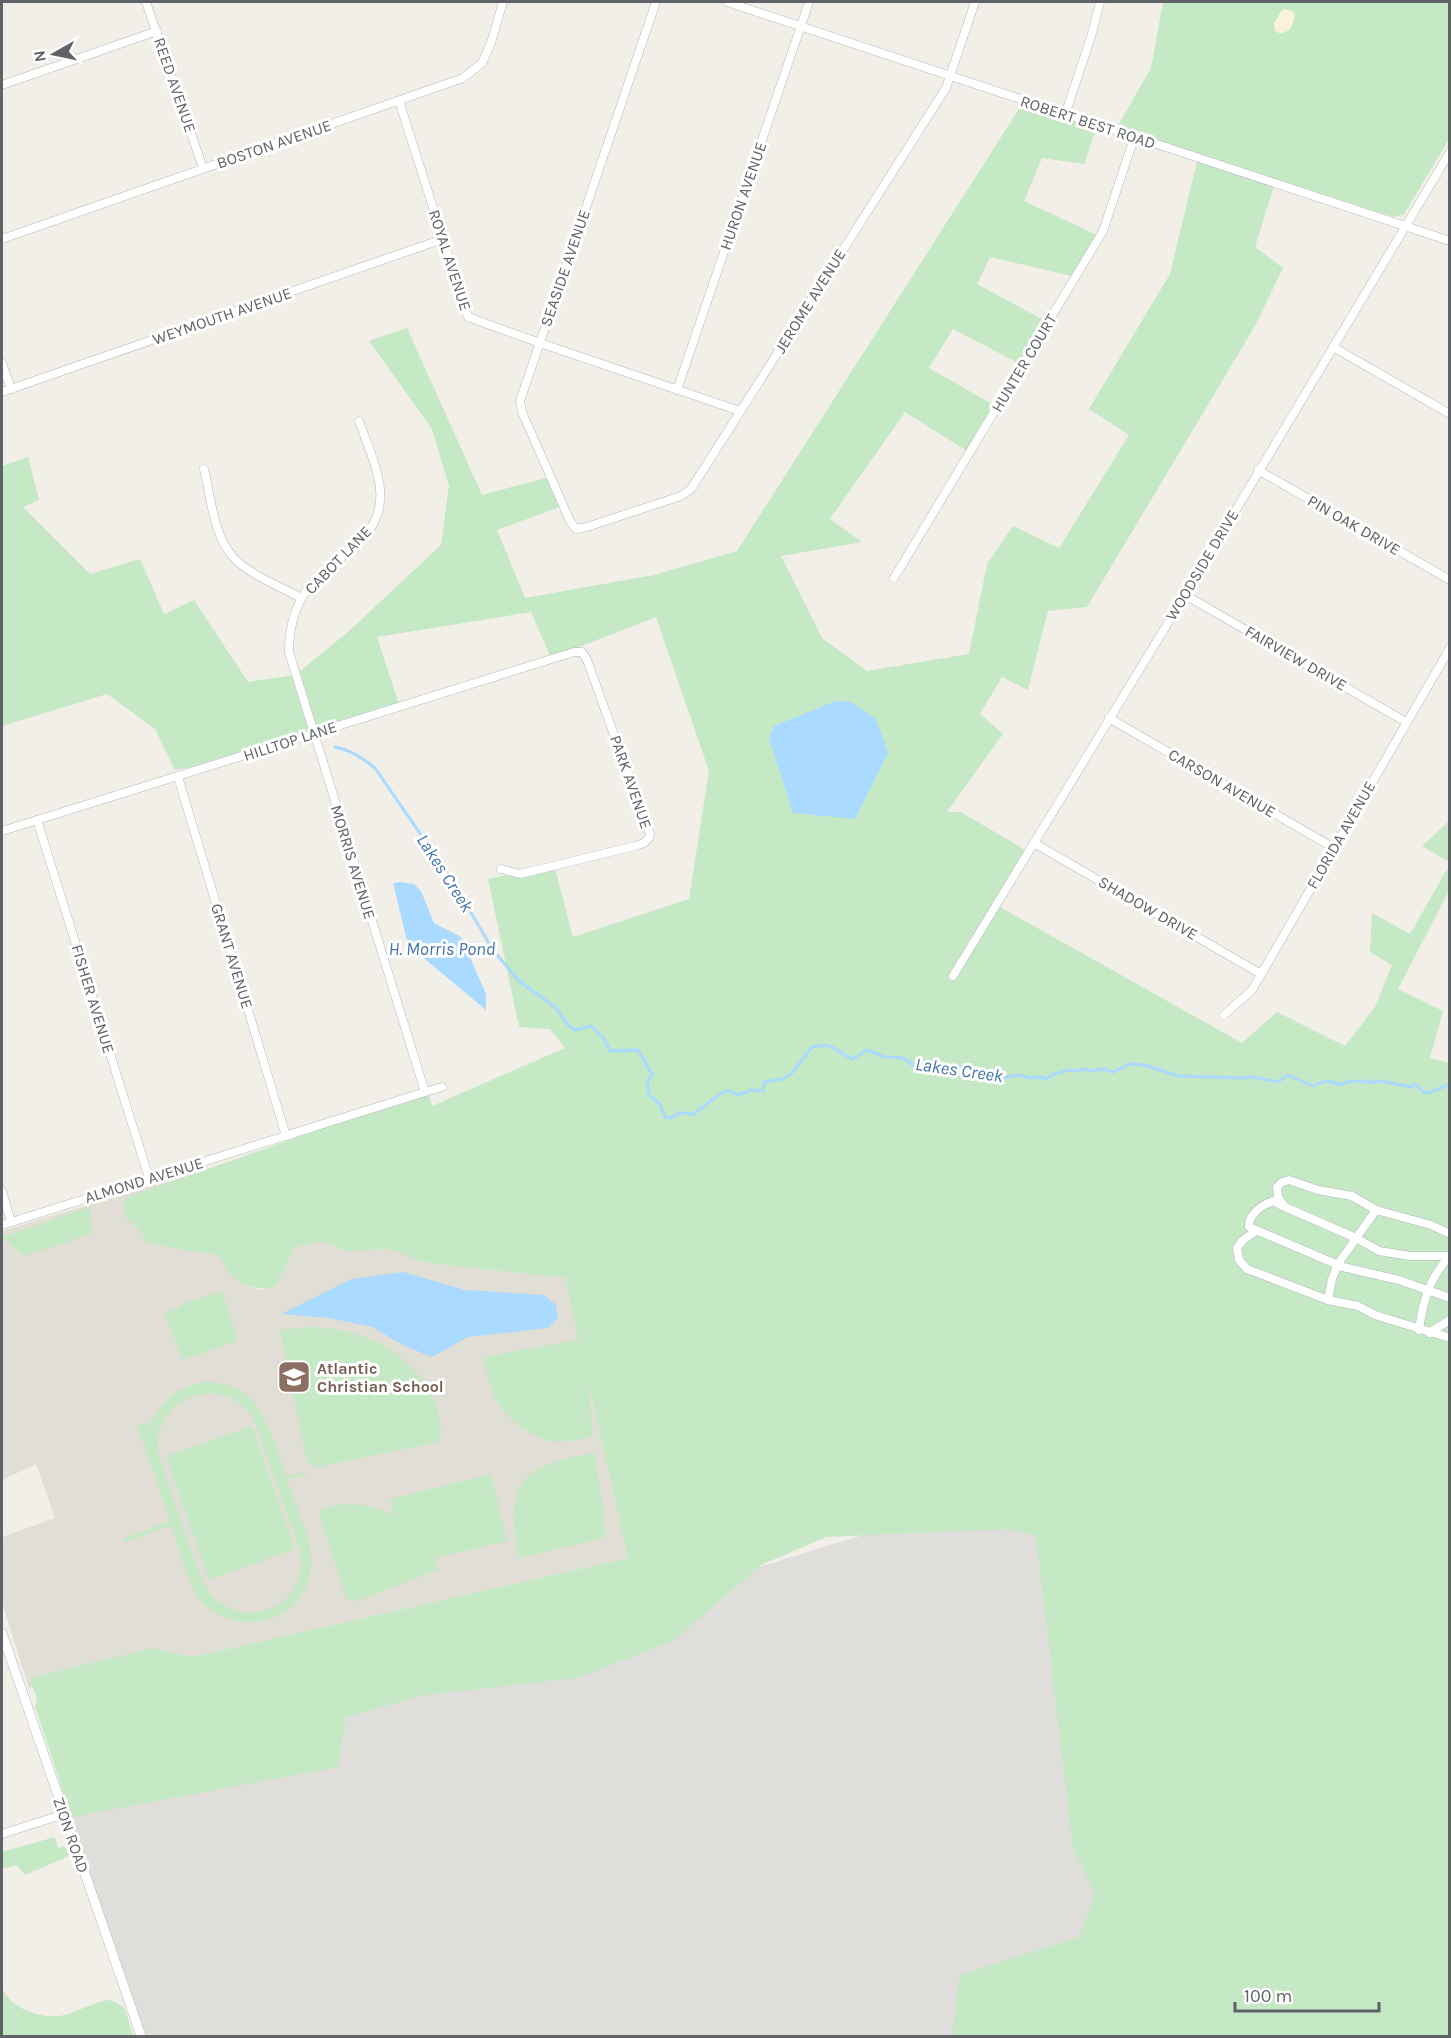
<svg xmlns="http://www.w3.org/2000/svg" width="1451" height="2038" font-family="Karla,sans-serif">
	<rect width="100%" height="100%" fill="#f1efe8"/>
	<polygon fill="#e0deda" points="1376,1378 1449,2036 144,2036 59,1781"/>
	<polygon fill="#e1ded6" points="210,1168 241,1281 250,1287 261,1290 277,1286 294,1248 321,1241 346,1251 391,1249 421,1262 565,1278 628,1558 192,1657 153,1648 29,1688 2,1602 2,1537 55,1518 36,1464 2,1480 2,1231"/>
	<g fill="#c5e8c5" fill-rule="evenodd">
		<path d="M 1163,2 L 1449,2 L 1449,139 L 1404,214 L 1394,217 L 1276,179 L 1255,247 L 1283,268 L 1255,326 L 1087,607 L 1048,611 L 1028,690 L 1002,677 L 980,714 L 1003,734 L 947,812 L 961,812 L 1030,853 L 998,906 L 1242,1043 L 1277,1012 L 1345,1046 L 1375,1007 L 1392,965 L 1370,952 L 1372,913 L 1410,934 L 1449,866 L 1449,891 L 1398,989 L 1443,1011 L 1430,1058 L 1450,1063 L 1449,2036 L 952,2036 L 960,1975 L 1079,1937 L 1095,1894 L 1073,1848 L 1036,1536 L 1008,1529 L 826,1537 L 761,1565 L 673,1641 L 577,1678 L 425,1695 L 346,1717 L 338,1767 L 72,1817 L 35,1707 L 37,1699 L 30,1678 L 153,1648 L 192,1657 L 628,1558 L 588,1381 L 593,1437 C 579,1439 560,1444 546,1440 C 522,1433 497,1410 490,1385 C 487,1376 486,1367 484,1357 L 576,1340 L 579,1342 L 565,1278 L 420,1262 L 391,1249 L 346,1251 L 321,1241 L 294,1248 L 277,1286 C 260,1292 237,1286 227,1270 C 223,1263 223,1259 216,1255 L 150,1244 L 145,1240 L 139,1229 L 126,1218 L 124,1207 L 126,1198 L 428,1091 L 432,1106 L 565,1048 L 550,1029 L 519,1027 L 488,879 L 554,865 L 573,937 L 689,899 L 709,771 L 656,617 L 551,658 L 531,612 L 377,637 L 400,707 L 226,760 L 175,770 L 155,729 L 107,694 L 2,726 L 2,466 L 28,457 L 39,500 L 23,507 L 90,574 L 140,559 L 164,614 L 194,600 L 248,682 L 295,675 L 348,632 L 441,545 L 449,486 L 432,429 L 369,341 L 407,328 L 482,495 L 553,476 L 565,505 L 497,530 L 525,598 L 654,575 L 737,551 L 1026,98 L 1098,123 L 1084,164 L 1042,158 L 1024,201 L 1099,236 L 1076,277 L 990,257 L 977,284 L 1049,323 L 1022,365 L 953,329 L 929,368 L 999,408 L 970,453 L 905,412 L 830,519 L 862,542 L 781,556 L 822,638 L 867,671 L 969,654 L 987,564 L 1013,526 L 1059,548 L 1129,435 L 1089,409 L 1170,274 L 1198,157 L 1116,129 L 1151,68 Z"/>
		<polygon points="1449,821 1449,862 1422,846"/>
		<polygon points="90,1207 91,1234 24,1256 2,1237"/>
		<polygon points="222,1291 238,1341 182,1360 165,1313 181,1307 180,1305"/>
		<path d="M 309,1327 C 356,1327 398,1345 425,1384 C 437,1402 443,1421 440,1442 L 316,1467 L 307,1462 L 280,1330 Z"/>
		<path d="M 206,1382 C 262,1382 271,1433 286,1476 L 305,1472 L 306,1475 L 287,1480 C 295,1504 312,1538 311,1564 C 310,1620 239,1642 202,1602 C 186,1584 180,1548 171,1525 L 125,1543 L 123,1539 L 170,1521 L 137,1425 L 147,1421 L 149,1428 C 159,1402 178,1386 206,1382 ZM 211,1393 C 229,1394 245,1404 254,1419 L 300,1552 C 312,1615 223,1639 199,1573 L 159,1456 C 152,1421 178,1395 211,1393 Z"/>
		<polygon points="252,1426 295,1549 209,1580 166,1456"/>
		<path d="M 595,1453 L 606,1532 L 601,1539 L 519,1558 C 503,1482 521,1465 595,1453 Z"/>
		<path d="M 491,1474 L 507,1541 L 435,1558 L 439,1569 L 358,1601 L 353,1601 L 346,1598 L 318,1510 C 350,1500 362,1503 393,1515 L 390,1499 Z"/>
		<polygon points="55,1837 58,1848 65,1846 69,1856 25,1875 17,1865 2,1869 2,1852"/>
		<path d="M 2,1987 C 10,2009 42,2020 65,2015 C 76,2012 99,2000 109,2000 C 112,2000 119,2004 122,2006 C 128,2012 130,2028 133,2036 L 2,2036 Z"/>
	</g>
	<path fill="#fbf3d9" d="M 1285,9 L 1292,11 L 1295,14 C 1293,24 1292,33 1279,33 L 1275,31 L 1274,23 L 1282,10 Z"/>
	<g fill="#aadaff">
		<polygon points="836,701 849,701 876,719 888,753 855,819 793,813 769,738 774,726"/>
		<polygon points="400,882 414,884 421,891 434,923 461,937 486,994 486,1010 408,945 393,883"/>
		<polygon points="403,1272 465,1290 544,1295 556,1305 558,1318 548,1328 468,1337 432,1357 403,1345 372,1327 329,1318 281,1314 351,1279"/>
	</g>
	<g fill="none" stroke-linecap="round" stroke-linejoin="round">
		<path stroke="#aadaff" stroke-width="3" d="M 335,747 C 351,750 362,758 375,768 L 452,880 L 493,950 L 519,981 L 555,1007 L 569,1026 L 575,1030 L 591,1026 L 603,1037 L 610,1051 L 638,1050 L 652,1074 L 647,1082 L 649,1095 L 660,1104 L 665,1117 L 672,1118 C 679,1111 683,1112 692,1115 L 723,1092 L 729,1091 L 738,1095 L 752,1090 L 763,1091 L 764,1082 L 782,1079 L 791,1074 L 812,1047 C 818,1046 826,1044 832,1047 C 839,1050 844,1056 853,1059 L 867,1050 L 885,1057 L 904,1058 L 914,1066 L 933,1063 L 963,1067 L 968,1074 L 974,1076 L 994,1073 L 1002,1078 L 1020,1075 L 1029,1078 L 1040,1077 L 1046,1079 L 1054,1074 L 1068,1070 L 1075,1071 L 1086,1069 L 1090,1071 L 1104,1069 L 1113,1072 C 1119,1070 1125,1065 1131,1064 C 1148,1063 1164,1073 1179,1076 L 1242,1078 L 1252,1077 L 1278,1082 L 1288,1075 L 1313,1086 C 1326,1080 1327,1080 1340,1085 L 1350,1081 L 1364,1082 L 1367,1080 L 1370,1083 L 1381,1081 L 1411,1087 L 1415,1084 L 1424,1092 L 1429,1093 L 1450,1084"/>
		<defs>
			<g id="minor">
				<polyline points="146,2 203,168"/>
				<polyline points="656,2 520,401 522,412 570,521 576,529 587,527 681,496 691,489 946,88 975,2"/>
				<polyline points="727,2 1450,241"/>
				<polyline points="2,85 157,31"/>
				<polyline points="399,101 468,317 540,343 740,411"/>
				<polyline points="1065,115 1091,37 1100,2"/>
				<polyline points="2,239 463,78 482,63 491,43 503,2"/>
				<polyline points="1333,347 1450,414"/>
				<polyline points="2,363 11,389"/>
				<polyline points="677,390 809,2"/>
				<polyline points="2,392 443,239"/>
				<path d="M 204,469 C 211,497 213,534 233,557 C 248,574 281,587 301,598"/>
				<polyline points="1258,470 1450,580"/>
				<polyline points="894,578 1103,231 1134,138"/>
				<polyline points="1185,595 1406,722"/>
				<polyline points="1109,718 1334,848"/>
				<polyline points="178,777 286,1136"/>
				<polyline points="37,820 149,1178"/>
				<polyline points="2,831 574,652 582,652 587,660 650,834 649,838 644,843 635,846 520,874 501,869"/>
				<polyline points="1034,843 1261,974"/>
				<polyline points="953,976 1185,595 1450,152"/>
				<polyline points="1224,1015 1252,990 1450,648"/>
				<polyline points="425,1092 442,1087"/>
				<polyline points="2,1191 11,1222"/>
				<path d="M 1282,1206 L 1274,1201 C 1262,1204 1248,1215 1249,1227 L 1343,1267 L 1399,1280 L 1450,1298"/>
				<path d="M 2,1225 L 425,1092 L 289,652 C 289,626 296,600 315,580 C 339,555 377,540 380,501 C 383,478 367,444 359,421"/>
				<polyline points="1256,1231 1243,1240 1237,1248 1239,1260 1247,1269 1328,1300 1358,1306 1375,1315 1450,1338"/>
				<polyline points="1450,1234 1431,1225 1376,1210 1352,1196 1318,1190 1289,1180 1282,1182 1277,1187 1278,1197 1285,1207 1356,1238 1379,1251 1410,1256 1450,1256"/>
				<polyline points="1328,1300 1332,1279 1338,1264 1376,1210"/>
				<path d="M 1419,1330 C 1423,1301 1429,1278 1450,1256"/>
				<polyline points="1429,1333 1450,1320"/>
				<polyline points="2,1834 64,1814"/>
			</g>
			<polyline id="tertiary" points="2,1633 141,2036"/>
		</defs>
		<use href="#minor" stroke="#b5b8bc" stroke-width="9"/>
		<use href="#tertiary" stroke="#b5b8bc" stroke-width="10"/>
		<use href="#minor" stroke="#fff" stroke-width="8"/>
		<use href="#tertiary" stroke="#fff" stroke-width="9"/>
	</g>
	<defs>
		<symbol id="school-square" viewBox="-11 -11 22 22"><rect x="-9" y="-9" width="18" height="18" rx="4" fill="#8d6e63" stroke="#fff"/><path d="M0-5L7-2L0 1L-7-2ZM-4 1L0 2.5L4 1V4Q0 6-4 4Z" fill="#fff"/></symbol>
	</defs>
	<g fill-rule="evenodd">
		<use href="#school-square" x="275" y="1358" width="38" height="38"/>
	</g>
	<g text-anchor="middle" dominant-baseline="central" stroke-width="6" stroke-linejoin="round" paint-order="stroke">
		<g font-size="16" fill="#5f6368" stroke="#fff">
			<text transform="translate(175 85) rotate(71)">REED AVENUE</text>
			<text transform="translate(1088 122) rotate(18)">ROBERT BEST ROAD</text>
			<text transform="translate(274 144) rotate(-19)">BOSTON AVENUE</text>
			<text transform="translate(743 196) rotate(-71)">HURON AVENUE</text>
			<text transform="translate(450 260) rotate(72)">ROYAL AVENUE</text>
			<text transform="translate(565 268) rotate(-71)">SEASIDE AVENUE</text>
			<text transform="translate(810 301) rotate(-58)">JEROME AVENUE</text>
			<text transform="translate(222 316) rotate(-19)">WEYMOUTH AVENUE</text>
			<text transform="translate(1024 363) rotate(-59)">HUNTER COURT</text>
			<text transform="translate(1354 525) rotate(30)">PIN OAK DRIVE</text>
			<text transform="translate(338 560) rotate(-46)">CABOT LANE</text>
			<text transform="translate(1202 565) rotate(-59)">WOODSIDE DRIVE</text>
			<text transform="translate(1296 658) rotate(30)">FAIRVIEW DRIVE</text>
			<text transform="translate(290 741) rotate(-18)">HILLTOP LANE</text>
			<text transform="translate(631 782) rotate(71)">PARK AVENUE</text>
			<text transform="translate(1222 783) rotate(30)">CARSON AVENUE</text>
			<text transform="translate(1341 835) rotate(-60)">FLORIDA AVENUE</text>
			<text transform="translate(353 862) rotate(73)">MORRIS AVENUE</text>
			<text transform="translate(1148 908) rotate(30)">SHADOW DRIVE</text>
			<text transform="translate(232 956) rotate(73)">GRANT AVENUE</text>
			<text transform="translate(93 999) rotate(73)">FISHER AVENUE</text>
			<text transform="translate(144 1180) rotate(-17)">ALMOND AVENUE</text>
			<text transform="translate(71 1835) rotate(71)">ZION ROAD</text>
		</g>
		<g font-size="16" font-weight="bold" fill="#785e54" stroke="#fff" text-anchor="start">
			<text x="317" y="1368">Atlantic<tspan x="317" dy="18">Christian School</tspan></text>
		</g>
		<g font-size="18" font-style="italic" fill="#4174aa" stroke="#fff">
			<text transform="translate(445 873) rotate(57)">Lakes Creek</text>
			<text x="442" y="949">H. Morris Pond</text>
			<text transform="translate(959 1070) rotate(8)">Lakes Creek</text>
		</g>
	</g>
	<rect width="1451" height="2038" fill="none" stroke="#5f6368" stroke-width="6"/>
	<g transform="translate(54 54) rotate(261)" stroke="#ffffff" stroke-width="4.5" paint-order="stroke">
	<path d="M0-4.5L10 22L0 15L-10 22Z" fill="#5f6368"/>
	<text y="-9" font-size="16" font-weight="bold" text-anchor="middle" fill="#5f6368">N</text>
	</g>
	<path d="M1235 2002v9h144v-9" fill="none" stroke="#5f6368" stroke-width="3"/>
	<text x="1244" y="2002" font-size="18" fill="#5f6368" stroke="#ffffff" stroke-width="4.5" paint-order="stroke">100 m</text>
</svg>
